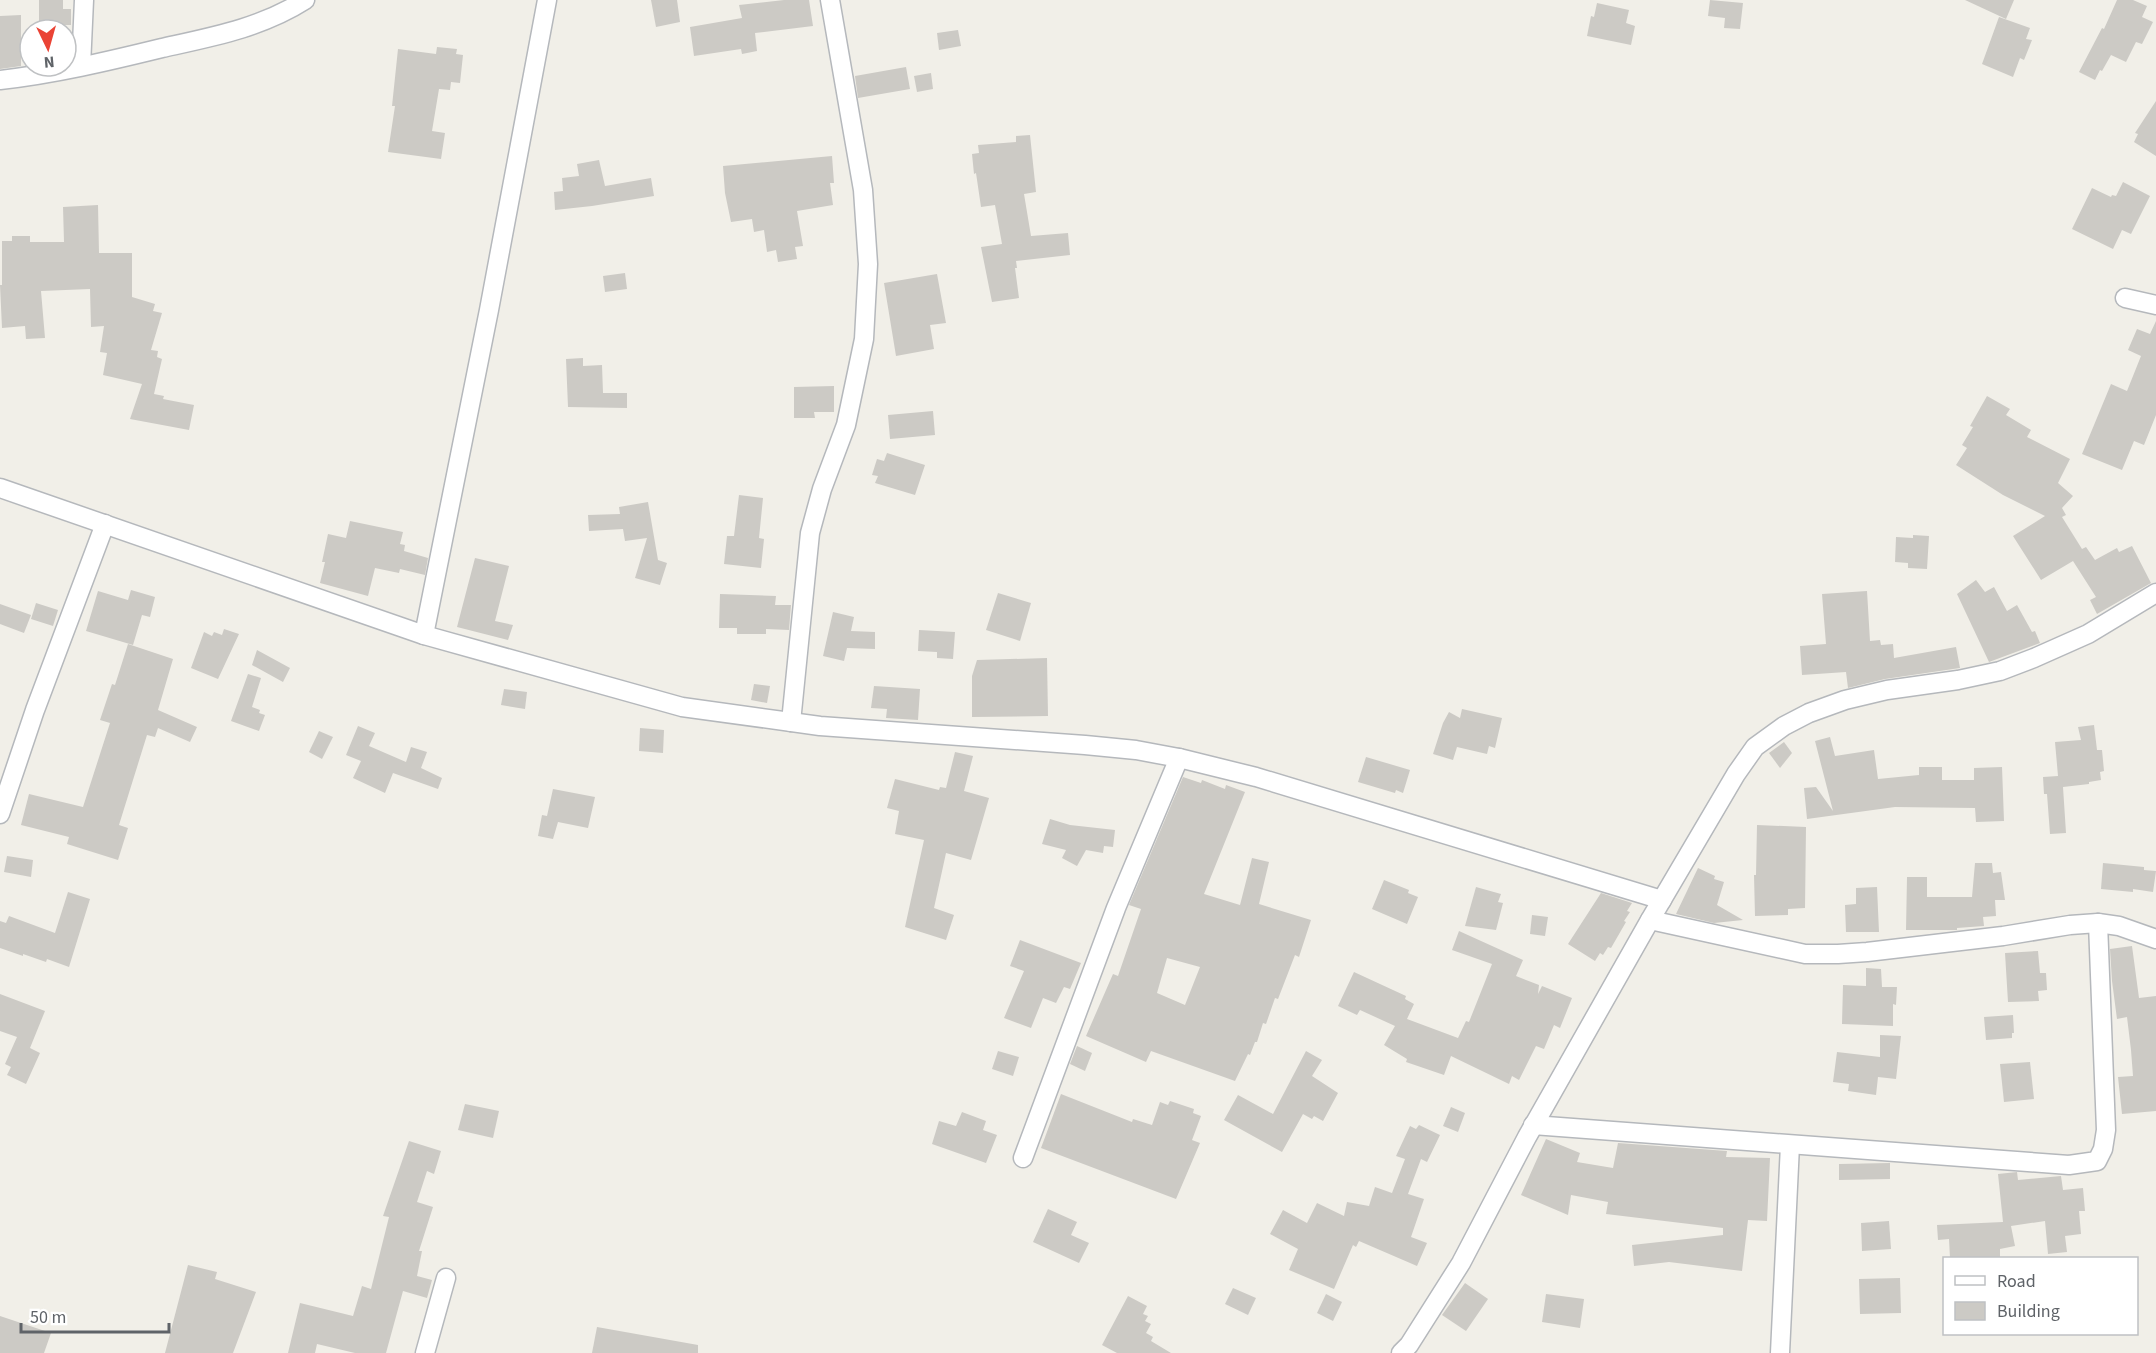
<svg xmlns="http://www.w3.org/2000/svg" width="2156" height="1353" font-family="'Source Sans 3',sans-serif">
	<rect width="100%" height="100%" fill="#f1efe8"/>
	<g fill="#cccac5" fill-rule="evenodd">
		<polygon points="39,0 63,0 63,9 71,9 71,25 39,25"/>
		<polygon points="651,0 677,0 680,22 656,27"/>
		<polygon points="784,0 809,0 813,26 755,33 757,51 742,54 741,49 694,56 690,27 742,18 739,5"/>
		<polygon points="1710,0 1743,3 1740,29 1724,28 1725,18 1708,16"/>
		<polygon points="1965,0 2014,0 2006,19"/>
		<polygon points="2117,0 2133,0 2147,6 2142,17 2153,22 2142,44 2136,42 2126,62 2111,55 2102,71 2100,70 2095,80 2079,72 2102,28 2104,29"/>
		<polygon points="1597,3 1629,10 1626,23 1635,26 1631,45 1587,36 1591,16 1594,17"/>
		<polygon points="21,15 21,66 0,69 0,16"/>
		<polygon points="1999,17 2030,28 2026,39 2032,40 2024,60 2020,58 2013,77 1982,64"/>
		<polygon points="958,30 961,46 939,50 937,33"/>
		<polygon points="437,47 457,49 456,54 463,55 460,83 451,82 450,90 439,89 432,131 445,133 441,159 388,152 395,106 392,106 398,49 436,54"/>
		<polygon points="906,67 910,89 858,98 855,76"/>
		<polygon points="931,73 933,89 917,92 914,76"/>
		<polygon points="2156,101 2156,156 2134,142 2138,134 2135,133"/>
		<polygon points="1030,135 1036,192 1024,194 1031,236 1068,233 1070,255 1016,261 1017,268 1015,268 1019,298 992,302 981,247 1002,244 995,205 981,207 976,173 974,174 972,154 979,153 978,145 1016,142 1016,136"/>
		<polygon points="832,156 834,183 830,183 833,205 797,211 803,246 795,247 797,259 778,262 776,250 767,252 764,230 754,232 752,219 731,222 725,193 723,166"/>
		<polygon points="599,160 605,186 651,178 654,196 592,206 555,210 554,192 563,191 562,178 579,176 577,164"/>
		<polygon points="2123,182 2150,196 2131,234 2122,230 2113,249 2072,229 2092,188 2111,197 2112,195 2116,196"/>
		<polygon points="98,205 99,253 132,253 132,297 155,304 153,311 162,313 151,350 158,351 157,357 162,359 154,394 164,396 163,399 194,405 189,430 130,419 142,384 103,375 107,353 100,352 104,326 91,327 90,289 41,291 45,338 26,339 25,326 2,328 0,285 2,285 2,241 12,241 12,236 30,236 30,242 64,242 63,207"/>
		<polygon points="625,273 627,289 605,292 603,276"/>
		<polygon points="937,274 946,323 930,325 934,349 896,356 884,283"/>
		<polygon points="2156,321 2156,415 2144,445 2134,441 2122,470 2082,454 2111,384 2127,391 2141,356 2128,350 2137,329 2150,334"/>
		<polygon points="583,358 583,366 602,365 603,393 627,393 627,408 568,407 566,359"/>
		<polygon points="834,386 834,412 814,412 815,418 794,418 794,387"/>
		<polygon points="1987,396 2010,409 2006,415 2031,430 2027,437 2070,459 2058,483 2073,496 2062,508 2066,515 2062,517 2082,549 2086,547 2095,560 2117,548 2119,552 2132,546 2151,583 2097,614 2090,600 2096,597 2073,561 2041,580 2013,536 2045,516 2003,495 1956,465 1967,448 1962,445 1973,427 1970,426"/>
		<polygon points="933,411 935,435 890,439 888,415"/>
		<polygon points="887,453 925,465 915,495 875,483 878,476 872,475 877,459 884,461"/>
		<polygon points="739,495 763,498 759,538 764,539 761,568 724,564 727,536 734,536"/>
		<polygon points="648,502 658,560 667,563 660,585 635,578 647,538 625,541 623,529 589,531 588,515 620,514 619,507"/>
		<polygon points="350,521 403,532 400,544 405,545 404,551 428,558 425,575 400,569 399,573 375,568 368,596 320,583 325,562 322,562 328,534 346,538"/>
		<polygon points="1913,535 1929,536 1927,569 1908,568 1908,563 1895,562 1896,537 1913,538"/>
		<polygon points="475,558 509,566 495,621 513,625 508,640 457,627"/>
		<polygon points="1976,580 1985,592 1994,587 2007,611 2017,605 2032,632 2035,631 2040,643 1989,662 1957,594"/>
		<polygon points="131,590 155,597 150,617 142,615 133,645 86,631 98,591 128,600"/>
		<polygon points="1867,591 1870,641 1880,640 1881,645 1893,644 1894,658 1956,647 1960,668 1885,679 1848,688 1846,672 1802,675 1800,646 1826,644 1822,594"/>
		<polygon points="998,593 1031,603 1020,641 986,630"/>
		<polygon points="720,594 776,596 775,605 791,605 789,630 766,629 766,634 737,634 737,628 719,628"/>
		<polygon points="36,603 58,610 53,626 31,619"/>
		<polygon points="0,604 31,615 24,633 0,624"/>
		<polygon points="833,612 854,617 851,631 875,632 875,649 847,648 844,661 823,656"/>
		<polygon points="224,629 239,634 218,679 191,668 204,632 212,636 214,632 222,635"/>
		<polygon points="919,630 955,632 953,659 937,658 937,652 918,651"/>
		<polygon points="128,644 173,659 158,710 197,727 190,742 158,728 155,737 147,735 119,825 128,828 118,860 67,844 69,837 21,825 29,794 83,807 110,723 100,720 112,684 115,685"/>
		<polygon points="257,650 290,668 283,682 252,665"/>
		<polygon points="1047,658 1048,716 972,717 972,676 977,660"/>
		<polygon points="248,674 261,678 252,707 260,710 259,713 265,715 259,731 231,721"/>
		<polygon points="754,684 770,686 767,703 751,700"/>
		<polygon points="874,686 920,689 918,720 886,718 887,709 871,708"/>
		<polygon points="504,689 527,692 525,709 501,705"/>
		<polygon points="1462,709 1502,718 1495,748 1489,746 1487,754 1457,747 1453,760 1433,754 1443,723 1449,712 1460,718"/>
		<polygon points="2094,725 2097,750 2102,750 2104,771 2100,772 2101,780 2089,782 2089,784 2063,787 2066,833 2050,834 2047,794 2044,794 2043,777 2058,776 2055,742 2081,740 2078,727"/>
		<polygon points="358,726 375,733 369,746 406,762 411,747 427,752 421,768 442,778 438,789 393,773 385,793 353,778 361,761 346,755"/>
		<polygon points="640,728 664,730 663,753 639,751"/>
		<polygon points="319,731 333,737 322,759 309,752"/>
		<polygon points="1830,737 1835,756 1874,750 1878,779 1919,775 1919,767 1942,767 1942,780 1974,780 1974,768 2002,767 2004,821 1976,822 1975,808 1895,807 1807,819 1804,788 1816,787 1833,811 1815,741"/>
		<polygon points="1784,742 1792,753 1780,768 1769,753"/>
		<polygon points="955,752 973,756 964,791 989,798 971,860 946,853 934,908 954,915 946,940 905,927 924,840 895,834 899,811 887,808 895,779 939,790 940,787 946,788"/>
		<polygon points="1366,757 1410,770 1403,793 1396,790 1395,793 1358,782"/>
		<path d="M 1183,777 L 1201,783 L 1202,780 L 1225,789 L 1226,785 L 1245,792 L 1204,894 L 1240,905 L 1252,858 L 1269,862 L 1259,904 L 1311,920 L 1299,957 L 1295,955 L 1278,999 L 1275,998 L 1266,1024 L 1263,1023 L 1257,1042 L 1255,1042 L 1250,1055 L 1248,1054 L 1235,1081 L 1151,1051 L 1146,1062 L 1086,1036 L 1113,974 L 1118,976 L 1141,909 L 1129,905 ZM 1167,958 L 1200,967 L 1185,1005 L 1157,993 Z"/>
		<polygon points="553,789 595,797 588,828 558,822 553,839 538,836 542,815 547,816"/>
		<polygon points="1050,819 1070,825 1115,830 1113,847 1104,846 1103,853 1086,850 1077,866 1062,858 1066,850 1042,844"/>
		<polygon points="1757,825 1806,827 1805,908 1788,909 1788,915 1755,916 1754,875 1756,875"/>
		<polygon points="7,856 33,860 31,877 4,872"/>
		<polygon points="1975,863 1992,863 1993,873 2001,872 2005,900 1995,900 1996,916 1983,917 1984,926 1957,928 1957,930 1906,930 1907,877 1927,877 1927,897 1972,897"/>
		<polygon points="2103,863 2144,867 2144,870 2156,871 2153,892 2133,889 2133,892 2101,889"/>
		<polygon points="1698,868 1715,876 1714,879 1724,882 1717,905 1743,920 1714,923 1676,914"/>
		<polygon points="1384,880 1409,890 1408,893 1418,897 1407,924 1372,909"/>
		<polygon points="1476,887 1501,894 1498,902 1503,903 1496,930 1465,926"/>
		<polygon points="1877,887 1879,932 1846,932 1845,905 1856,904 1856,888"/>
		<polygon points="68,892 90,899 69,967 47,959 46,962 23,954 23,956 0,948 0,921 6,923 9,916 55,933"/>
		<polygon points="1601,893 1632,903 1627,911 1630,912 1624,921 1626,922 1611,948 1608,947 1603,955 1600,953 1595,961 1568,944"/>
		<polygon points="1532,915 1548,917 1545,936 1530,934"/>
		<polygon points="1459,931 1523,960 1516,976 1539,985 1538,994 1542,986 1572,998 1560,1028 1554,1025 1544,1049 1536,1046 1519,1080 1512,1076 1509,1084 1451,1056 1444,1075 1406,1062 1407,1059 1384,1045 1395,1026 1360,1010 1357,1015 1338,1006 1354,972 1406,996 1405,999 1414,1004 1407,1019 1458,1038 1466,1021 1469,1022 1492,964 1452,950"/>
		<polygon points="1020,940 1081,963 1070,989 1064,987 1056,1003 1043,998 1031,1028 1004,1018 1024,971 1010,966"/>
		<polygon points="2132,946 2139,998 2156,996 2156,1111 2122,1114 2118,1077 2133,1076 2131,1050 2127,1017 2117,1019 2112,981 2110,949"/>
		<polygon points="2038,951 2040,973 2046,973 2047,990 2038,991 2039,1001 2008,1002 2005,953"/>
		<polygon points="1866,968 1881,969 1882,987 1897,987 1896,1005 1893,1004 1893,1026 1842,1024 1843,985 1866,986"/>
		<polygon points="0,994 45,1011 30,1048 40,1053 26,1084 7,1075 11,1067 5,1064 17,1037 0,1031"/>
		<polygon points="2013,1015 2014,1033 2012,1033 2012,1038 1986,1040 1984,1017"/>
		<polygon points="1880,1035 1901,1036 1896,1079 1878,1077 1876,1095 1848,1091 1849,1084 1833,1082 1837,1052 1880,1057"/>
		<polygon points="1077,1046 1092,1053 1085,1071 1070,1064"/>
		<polygon points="998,1051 1019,1057 1013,1076 992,1069"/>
		<polygon points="1306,1051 1322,1060 1312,1076 1338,1093 1323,1121 1314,1116 1312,1119 1303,1114 1282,1152 1224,1120 1238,1095 1273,1114"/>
		<polygon points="2030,1062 2034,1099 2004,1102 2000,1064"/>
		<polygon points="1061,1094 1132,1122 1133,1119 1152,1125 1160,1102 1168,1105 1170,1101 1194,1109 1193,1113 1201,1116 1192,1140 1200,1143 1176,1199 1041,1148"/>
		<polygon points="465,1104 499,1111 493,1138 458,1130"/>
		<polygon points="1451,1107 1465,1113 1458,1132 1443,1126"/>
		<polygon points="962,1112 986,1121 983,1130 997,1135 986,1163 932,1144 939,1121 956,1126"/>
		<polygon points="1419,1125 1440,1135 1427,1162 1421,1159 1408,1194 1424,1199 1411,1237 1427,1243 1417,1266 1359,1241 1356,1247 1353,1245 1334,1289 1289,1270 1298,1249 1270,1234 1283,1210 1307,1223 1317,1203 1344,1216 1347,1202 1369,1206 1375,1187 1392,1193 1405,1159 1396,1156 1410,1126 1416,1129"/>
		<polygon points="1546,1139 1580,1153 1577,1162 1613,1168 1618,1143 1727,1151 1726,1157 1770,1158 1767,1221 1748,1220 1742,1271 1669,1262 1634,1266 1632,1245 1723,1235 1723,1228 1606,1214 1608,1202 1571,1195 1568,1215 1521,1195"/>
		<polygon points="409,1141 441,1151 434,1174 427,1171 417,1202 433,1207 419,1251 422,1251 417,1276 432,1280 427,1298 403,1291 386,1353 355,1353 317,1344 315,1353 288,1353 300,1303 353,1316 362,1286 371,1289 389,1217 383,1216"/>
		<polygon points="1890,1163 1890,1179 1839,1180 1839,1164"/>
		<polygon points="2017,1172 2018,1180 2061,1176 2063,1190 2083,1188 2085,1211 2079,1211 2081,1234 2065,1236 2067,1252 2048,1254 2045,1221 2011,1226 2015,1246 2000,1249 2000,1258 1950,1258 1949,1239 1938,1240 1937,1225 2003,1222 1998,1174"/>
		<polygon points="1048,1209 1077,1222 1071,1235 1089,1243 1079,1263 1033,1242"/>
		<polygon points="1889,1221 1891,1249 1862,1251 1861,1223"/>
		<polygon points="188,1265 217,1272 215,1279 256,1292 233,1353 165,1353"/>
		<polygon points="1900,1278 1901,1313 1860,1314 1859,1279"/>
		<polygon points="1465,1283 1488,1299 1466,1331 1442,1315"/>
		<polygon points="1233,1288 1256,1298 1248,1315 1225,1304"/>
		<polygon points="1326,1294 1342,1302 1333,1321 1317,1313"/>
		<polygon points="1546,1294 1584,1299 1580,1328 1542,1322"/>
		<polygon points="1128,1296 1147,1306 1143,1314 1148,1316 1145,1321 1151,1324 1146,1333 1153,1337 1151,1341 1171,1353 1117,1353 1102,1345"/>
		<polygon points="0,1316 51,1333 44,1353 0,1353"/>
		<polygon points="597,1327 698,1345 698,1353 592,1353"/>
	</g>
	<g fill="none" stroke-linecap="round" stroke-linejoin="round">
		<defs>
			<g id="minor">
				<polyline points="81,66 84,0"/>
				<path d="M 0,80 C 54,74 109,61 162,48 C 212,37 261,28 305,0"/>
				<polyline points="2125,298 2156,305"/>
				<polyline points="0,488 424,635 682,707 820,726 1085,745 1136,750 1179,758 1256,777 1662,900"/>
				<polyline points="424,635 489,310 547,0"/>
				<polyline points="791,722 810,533 822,489 846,425 864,339 868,264 863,190 830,0"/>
				<polyline points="0,814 35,710 105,524"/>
				<polyline points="1650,920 1805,954 1838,954 1867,952 2003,936 2070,925 2098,923 2119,926 2156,939"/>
				<polyline points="1533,1125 2069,1165 2097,1161 2103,1149 2106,1130 2098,923"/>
				<polyline points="1023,1158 1116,908 1179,758"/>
				<polyline points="425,1353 446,1278"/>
				<polyline points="1401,1353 1409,1345 1461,1263 1527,1137 1650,920 1736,774 1755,747 1784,726 1809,713 1845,700 1887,690 1958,680 2000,671 2034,658 2088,634 2156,593"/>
				<polyline points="1780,1353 1790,1145"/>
			</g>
		</defs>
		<use href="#minor" stroke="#b5b8bc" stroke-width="21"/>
		<use href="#minor" stroke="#fff" stroke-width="18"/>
	</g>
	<rect x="1943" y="1257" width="195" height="78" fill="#ffffff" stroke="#bfc1c3" stroke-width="1.5"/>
	<rect x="1955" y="1276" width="30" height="9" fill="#ffffff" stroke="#bfc1c3" stroke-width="1.5"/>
	<text x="1997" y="1287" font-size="18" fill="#5f6368">Road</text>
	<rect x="1955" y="1302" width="30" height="18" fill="#cccac5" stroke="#bfc1c3" stroke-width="1.5"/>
	<text x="1997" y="1317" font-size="18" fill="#5f6368">Building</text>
	<g transform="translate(48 48) rotate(175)"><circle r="28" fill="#ffffff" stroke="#bfc1c3" stroke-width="1.5"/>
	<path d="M0-4.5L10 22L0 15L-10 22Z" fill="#ea4335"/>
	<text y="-9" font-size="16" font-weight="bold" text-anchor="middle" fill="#5f6368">N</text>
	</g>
	<path d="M21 1323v9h148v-9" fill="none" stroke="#5f6368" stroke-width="3"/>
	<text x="30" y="1323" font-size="18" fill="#5f6368" stroke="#ffffff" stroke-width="4.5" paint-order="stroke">50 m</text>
</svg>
